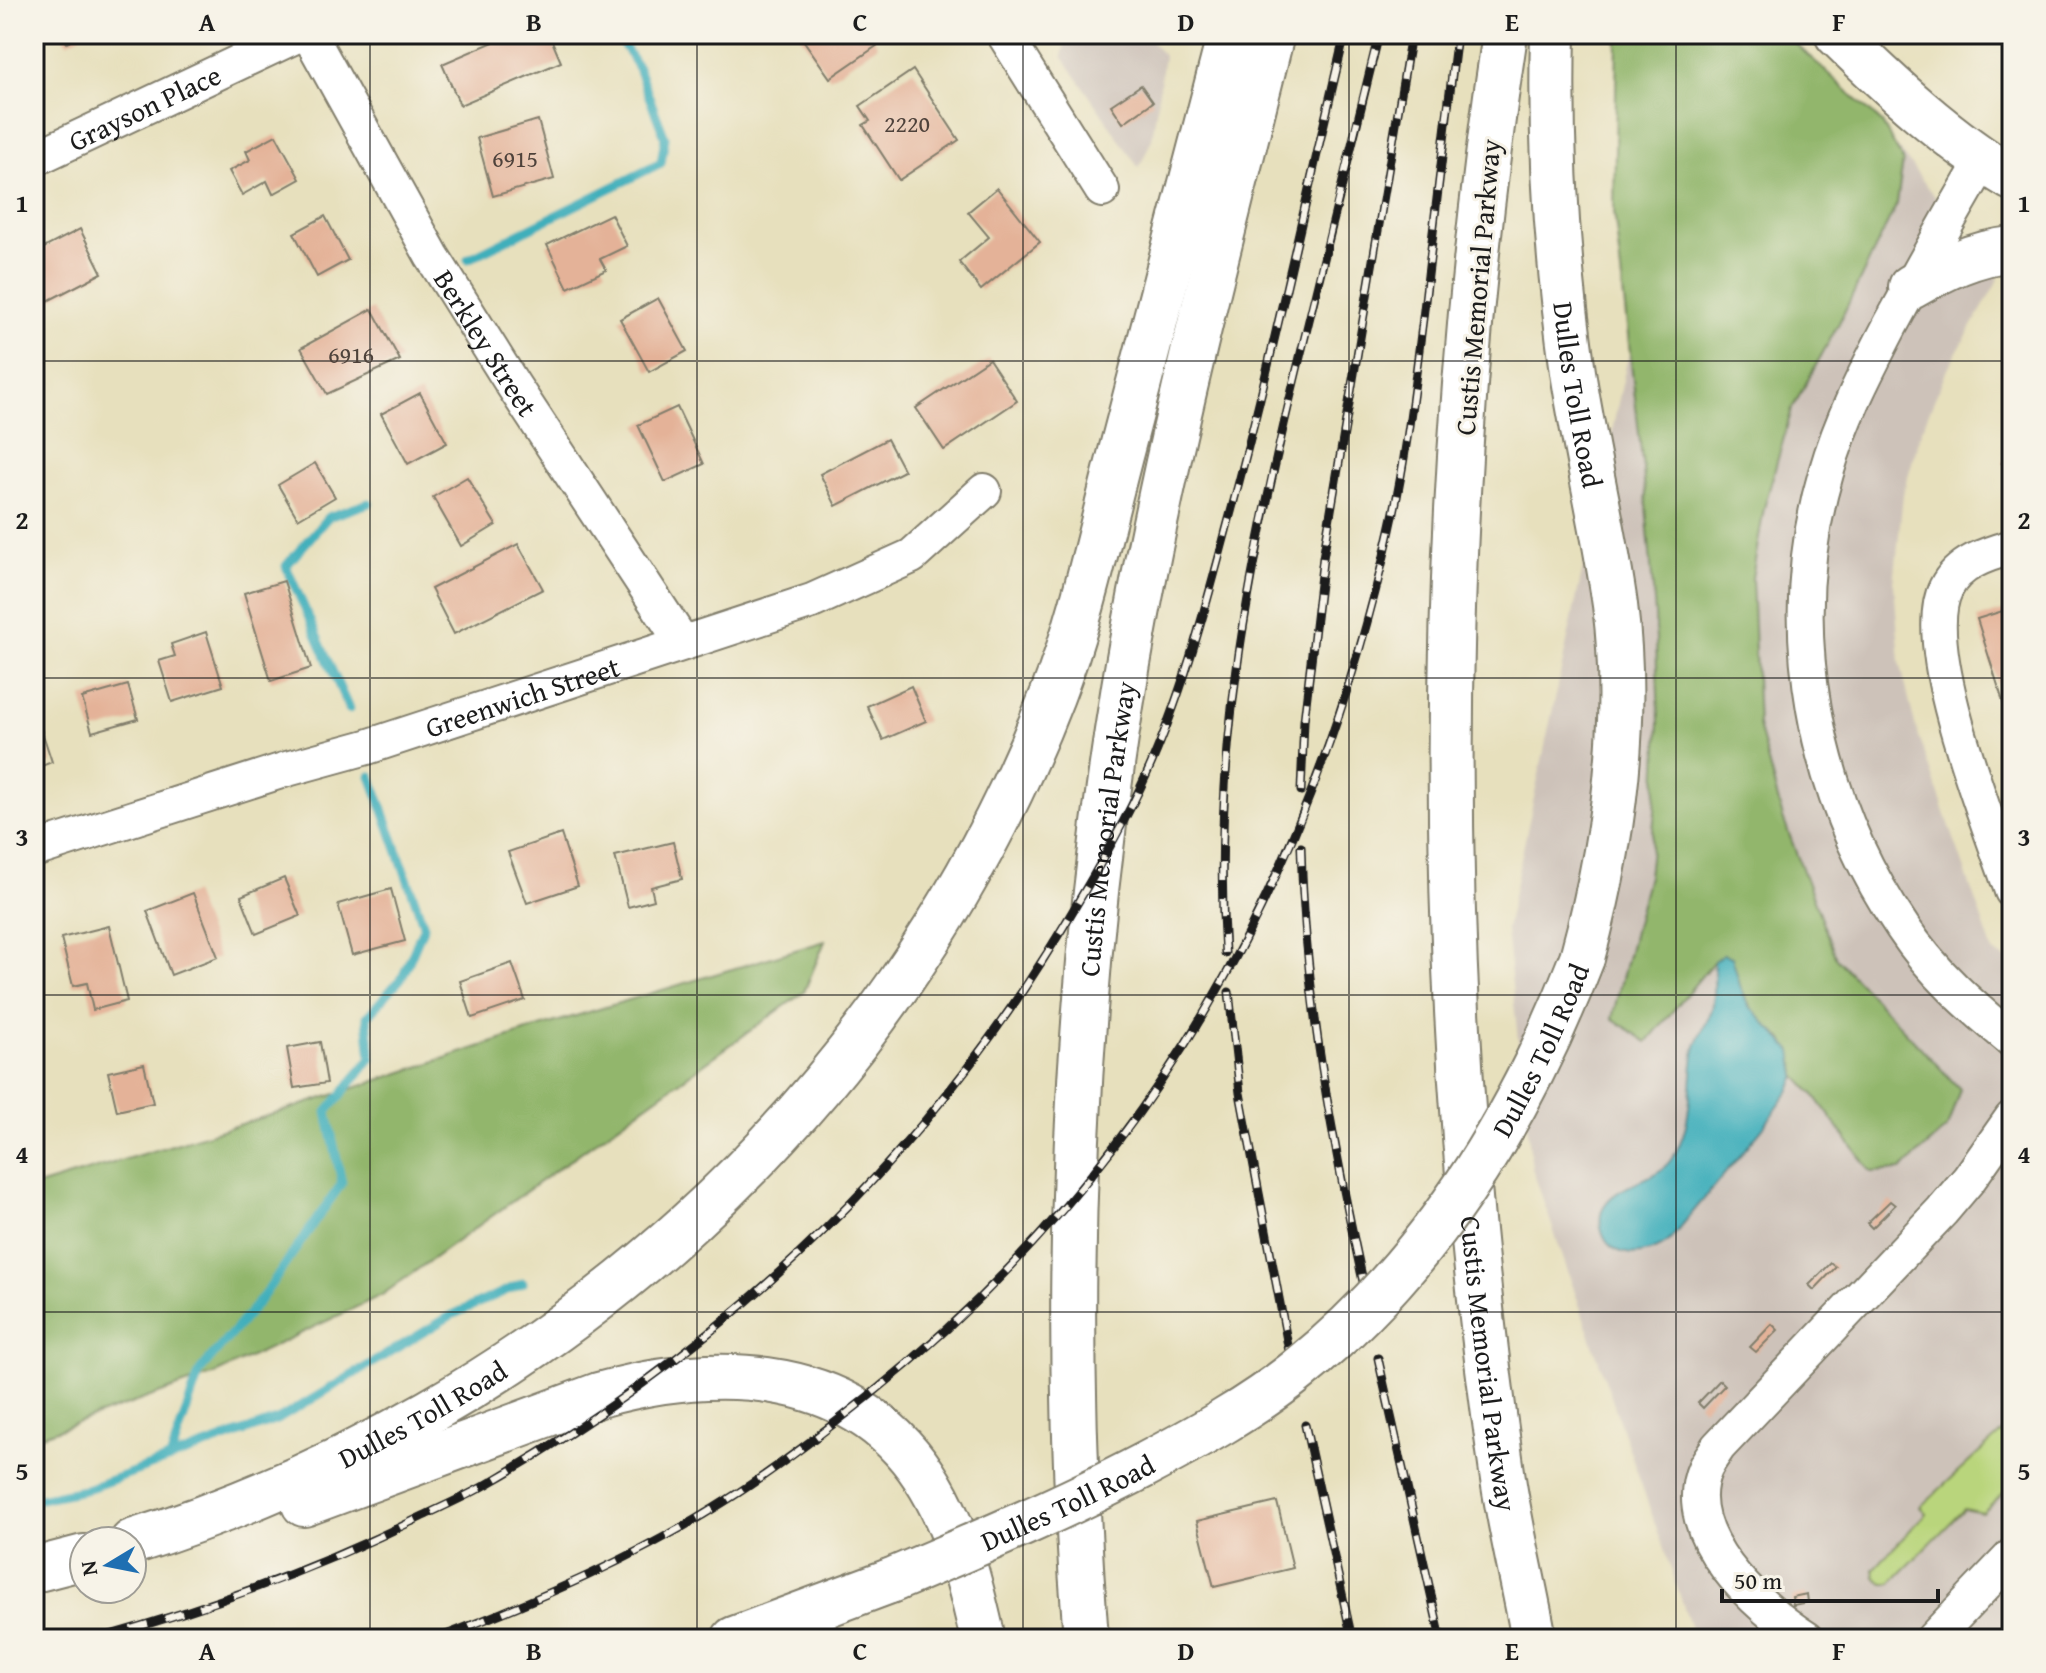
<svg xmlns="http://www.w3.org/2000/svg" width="2046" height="1673" font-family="'Gentium Book Plus',serif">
	<rect width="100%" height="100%" fill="#f7f3e8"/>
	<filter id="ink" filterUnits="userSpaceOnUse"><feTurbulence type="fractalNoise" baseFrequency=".0125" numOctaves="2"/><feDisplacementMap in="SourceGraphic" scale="16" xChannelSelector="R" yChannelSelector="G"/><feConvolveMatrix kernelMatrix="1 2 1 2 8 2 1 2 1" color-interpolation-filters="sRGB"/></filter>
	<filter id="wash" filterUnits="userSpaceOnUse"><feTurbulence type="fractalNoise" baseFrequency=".006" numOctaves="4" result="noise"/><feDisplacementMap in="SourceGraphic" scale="32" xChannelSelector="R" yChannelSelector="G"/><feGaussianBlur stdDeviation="1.8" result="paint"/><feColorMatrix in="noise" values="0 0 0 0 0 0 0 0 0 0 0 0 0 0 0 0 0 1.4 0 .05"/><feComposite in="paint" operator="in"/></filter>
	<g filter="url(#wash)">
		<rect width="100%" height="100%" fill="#e7e0bd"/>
		<g fill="#cdc2b9">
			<polygon points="1067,34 1145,34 1164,56 1152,139 1139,168 1062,56"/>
			<polygon points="1878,123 1999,279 1946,372 1921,431 1903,494 1894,584 1900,662 1915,725 1993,952 2012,963 2012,1639 1695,1639 1532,1168 1506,929 1633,333"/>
		</g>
		<polygon fill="#b9d57c" stroke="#6a784c" stroke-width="2" points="2012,1423 2012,1485 1983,1513 1964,1509 1891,1583 1883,1583 1875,1577 1874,1569 1926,1513 1920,1507"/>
		<g fill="#92b66c" stroke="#576944" stroke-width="2">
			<polygon points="1617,34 1785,34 1882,123 1903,161 1897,204 1838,325 1792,409 1764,508 1752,578 1758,725 1783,818 1836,958 1960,1089 1947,1128 1901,1170 1871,1172 1815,1096 1796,1076 1795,1064 1783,1039 1756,1016 1741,989 1714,961 1647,1042 1612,1018 1648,876 1655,811 1659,722 1655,614 1643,469 1614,211"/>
			<polygon points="825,941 804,992 382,1295 215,1374 34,1438 34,1187 287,1110 549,1024"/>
		</g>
		<path fill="#40afbb" stroke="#2e666c" stroke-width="2" d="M 1723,954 L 1732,957 L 1741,989 L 1749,1006 L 1792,1051 L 1796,1076 L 1790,1090 L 1762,1129 L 1669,1241 C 1647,1258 1608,1262 1601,1228 C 1600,1222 1600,1216 1602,1210 C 1613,1184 1653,1183 1670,1161 C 1693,1130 1689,1090 1694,1055 C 1696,1038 1707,1025 1712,1009 C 1716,993 1714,977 1714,961 Z"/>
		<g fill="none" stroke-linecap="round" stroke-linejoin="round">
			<g stroke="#40afbb" stroke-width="9">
				<polyline points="468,259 661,163 665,138 638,68 617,34"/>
				<polyline points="349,709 286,566 328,517 369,503"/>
				<polyline points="170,1459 200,1371 261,1299 342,1183 327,1112 371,1058 367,1017 403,976 424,926 371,776"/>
				<polyline points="34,1500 84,1490 279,1419 452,1315 523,1283"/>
			</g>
		</g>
		<g id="blocks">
			<g fill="#e4b298">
				<polygon points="62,34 84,34 67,43"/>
				<polygon points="512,34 549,34 561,62 460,105 442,64"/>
				<polygon points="799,34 871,34 878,45 830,78"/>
				<polygon points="913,70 959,140 899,180 863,125 870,121 860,106"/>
				<polygon points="1141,85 1153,102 1123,123 1111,105"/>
				<polygon points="538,120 554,179 493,196 477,138"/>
				<polygon points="276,135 300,179 273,194 267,181 242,195 229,171 250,160 246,151"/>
				<polygon points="997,188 1040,242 981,290 959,262 989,237 968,212"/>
				<polygon points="611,214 627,246 600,259 606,270 568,288 547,245"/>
				<polygon points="325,216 348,260 317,277 294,233"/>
				<polygon points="80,229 102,273 34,308 34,253"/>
				<polygon points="658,298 687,351 649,372 620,319"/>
				<polygon points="372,309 400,360 327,394 301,348"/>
				<polygon points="989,359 1017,401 944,450 916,408"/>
				<polygon points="420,393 447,443 408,464 381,414"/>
				<polygon points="677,407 704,464 665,482 638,425"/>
				<polygon points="887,439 904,471 836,506 820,474"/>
				<polygon points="2012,449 2012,470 2002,463"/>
				<polygon points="315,463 335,497 298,519 278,485"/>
				<polygon points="467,477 496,525 461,546 433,497"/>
				<polygon points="518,544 543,589 454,634 431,589"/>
				<polygon points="284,581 311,668 271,681 244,593"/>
				<polygon points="2012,608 2012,727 2011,727 1977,619"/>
				<polygon points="206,632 223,686 172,702 159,661 175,656 171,644"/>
				<polygon points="128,685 138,719 92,732 82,698"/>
				<polygon points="911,686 926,721 883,740 867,706"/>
				<polygon points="34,707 52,762 34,769"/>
				<polygon points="561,834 578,886 527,903 508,852"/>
				<polygon points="673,842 682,879 651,887 654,900 628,907 615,856"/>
				<polygon points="284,878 300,916 256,934 241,896"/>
				<polygon points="391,889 405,941 352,955 338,904"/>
				<polygon points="193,893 218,957 171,975 147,911"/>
				<polygon points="109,926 127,1001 93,1010 87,983 73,986 61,938"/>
				<polygon points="512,963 525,1000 472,1018 460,981"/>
				<polygon points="320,1042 327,1083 294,1088 287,1048"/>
				<polygon points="144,1064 153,1103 117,1111 108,1072"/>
				<polygon points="1890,1201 1895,1205 1872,1228 1867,1223"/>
				<polygon points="1831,1263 1836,1267 1814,1290 1809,1285"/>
				<polygon points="1772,1324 1778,1330 1756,1352 1750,1347"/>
				<polygon points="1720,1380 1725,1385 1703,1408 1698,1403"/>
				<polygon points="1277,1502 1293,1568 1214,1587 1197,1521"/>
				<polygon points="1807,1594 1808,1602 1793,1605 1792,1597"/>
			</g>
		</g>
	</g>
	<g filter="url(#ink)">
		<use href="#blocks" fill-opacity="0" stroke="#827e6c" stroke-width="2"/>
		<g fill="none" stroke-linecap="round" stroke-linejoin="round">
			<defs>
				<g id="minor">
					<path id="s1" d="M 309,34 L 432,256 L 513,385 L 682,642"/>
					<polyline points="1004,34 1102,190"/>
					<path id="s2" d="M 34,159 L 299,34"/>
					<path d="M 1983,161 C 1951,214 1921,269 1891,324 C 1866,372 1841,420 1826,473 C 1781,626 1813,796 1903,928 C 1932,972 1972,1007 2012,1040"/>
					<path d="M 2012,547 C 1987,554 1958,563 1946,588 C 1916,647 1991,827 2012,891"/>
					<path id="s3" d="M 34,850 L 287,769 L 367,747 L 812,601 L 912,556 L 984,491"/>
					<path d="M 1807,1639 C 1758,1608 1676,1534 1705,1468 C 1708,1461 1714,1454 1718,1447 L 1942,1211 L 1969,1179 L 2012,1118"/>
					<polyline points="1933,1639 2012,1556"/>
				</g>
				<g id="major">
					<path d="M 1837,34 C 1889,85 1949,141 2012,178"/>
					<path d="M 1911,287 C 1944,268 1974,253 2012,249"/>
				</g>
				<g id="highway">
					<path id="s4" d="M 1505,34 C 1433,508 1433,997 1502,1472 C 1510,1528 1524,1583 1534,1639"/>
					<path id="s5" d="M 1553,34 C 1550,147 1557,260 1573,372 C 1585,450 1604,527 1615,605 C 1630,724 1613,844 1582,958"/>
					<path d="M 304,1504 L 599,1395 C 718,1362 859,1365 930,1485 C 958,1532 971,1586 983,1639"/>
					<path id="s6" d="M 132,1542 C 549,1410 893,1106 1052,696 C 1083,616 1100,531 1122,448 C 1158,310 1194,172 1230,34"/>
					<polyline points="34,1570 84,1557"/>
					<polyline points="734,1639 890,1581"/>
					<path id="s7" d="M 1086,1639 C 1061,1321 1072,1002 1124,687 C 1161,466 1218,251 1272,34"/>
				</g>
			</defs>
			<use href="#minor" stroke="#827e6c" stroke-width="38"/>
			<use href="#major" stroke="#827e6c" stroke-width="48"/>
			<use href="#highway" stroke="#827e6c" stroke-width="48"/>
			<use href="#minor" stroke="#fff" stroke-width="34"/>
			<use href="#major" stroke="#fff" stroke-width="44"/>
			<use href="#highway" stroke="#fff" stroke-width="44"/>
			<defs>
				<g id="rail">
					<polyline points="1301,791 1304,721 1323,558 1411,34"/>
					<path d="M 1301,847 C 1305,1000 1333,1145 1366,1295"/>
					<path d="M 1225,953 C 1211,749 1252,554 1300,357 C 1326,249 1352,141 1379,34"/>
					<polyline points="1229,992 1240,1093 1289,1351"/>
					<polyline points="1378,1358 1441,1639"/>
					<polyline points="1305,1425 1352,1639"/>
					<path d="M 96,1639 C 211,1607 316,1569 423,1516 C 446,1505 469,1495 491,1482 C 740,1337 937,1147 1081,897 C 1107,853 1132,809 1152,762 C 1185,685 1207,603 1228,523 C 1272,361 1306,197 1345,34"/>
					<path d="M 436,1639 C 537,1600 639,1557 730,1498 C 779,1467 825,1431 870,1395 C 1153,1167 1311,882 1390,530 C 1406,460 1414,389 1423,318 C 1434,223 1445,129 1457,34"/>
				</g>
			</defs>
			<use href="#rail" stroke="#1c1c1c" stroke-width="9"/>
			<use href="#rail" stroke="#f7f3e8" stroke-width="6" stroke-dasharray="18" stroke-linecap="butt"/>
			<defs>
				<g id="highway-bridge">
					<path id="s8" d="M 890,1581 C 975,1545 1061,1509 1143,1466 C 1196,1438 1250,1409 1297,1371 C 1431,1264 1521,1117 1582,958"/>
				</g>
			</defs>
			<use href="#highway-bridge" stroke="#827e6c" stroke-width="48" stroke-linecap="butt"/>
			<use href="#highway-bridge" stroke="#fff" stroke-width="44"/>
		</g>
	</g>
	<path fill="none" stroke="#1c1c1c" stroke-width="2" stroke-opacity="0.55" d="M 370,34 L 370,1639M 697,34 L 697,1639M 1023,34 L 1023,1639M 1349,34 L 1349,1639M 1676,34 L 1676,1639M 34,361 L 2012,361M 34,678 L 2012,678M 34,995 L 2012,995M 34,1312 L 2012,1312"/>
	<g text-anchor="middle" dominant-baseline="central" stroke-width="6" stroke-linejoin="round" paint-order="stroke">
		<g font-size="24" fill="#4e423b">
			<text x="907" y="123">2220</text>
			<text x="515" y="158">6915</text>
			<text x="351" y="354">6916</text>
		</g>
		<g font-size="28" fill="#1c1c1c" stroke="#f7f3e8">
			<text stroke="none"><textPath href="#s2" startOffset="122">Grayson Place</textPath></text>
			<text transform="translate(1477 287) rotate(-85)">Custis Memorial Parkway</text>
			<text stroke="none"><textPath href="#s1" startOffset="356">Berkley Street</textPath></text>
			<text stroke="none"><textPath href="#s5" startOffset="362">Dulles Toll Road</textPath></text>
			<text stroke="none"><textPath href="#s3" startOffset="512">Greenwich Street</textPath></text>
			<text stroke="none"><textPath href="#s7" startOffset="812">Custis Memorial Parkway</textPath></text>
			<text stroke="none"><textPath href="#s8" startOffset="866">Dulles Toll Road</textPath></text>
			<text stroke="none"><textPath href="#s4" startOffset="1334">Custis Memorial Parkway</textPath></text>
			<text stroke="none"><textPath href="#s6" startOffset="318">Dulles Toll Road</textPath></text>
			<text stroke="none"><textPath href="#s8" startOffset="194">Dulles Toll Road</textPath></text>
		</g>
	</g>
	<rect width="2046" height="1673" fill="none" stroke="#f7f3e8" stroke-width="88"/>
	<g transform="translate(108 1565) rotate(260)"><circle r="38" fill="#f7f3e8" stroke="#9f9d96" stroke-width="2"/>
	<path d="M0-6L14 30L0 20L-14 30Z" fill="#1f6fb2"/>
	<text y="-12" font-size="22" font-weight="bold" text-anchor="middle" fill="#1c1c1c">N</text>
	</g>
	<path d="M1722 1589v12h216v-12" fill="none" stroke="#1c1c1c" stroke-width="4"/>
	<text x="1734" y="1589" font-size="24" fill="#1c1c1c" stroke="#f7f3e8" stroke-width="6" paint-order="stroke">50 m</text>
	<rect x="44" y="44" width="1958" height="1585" fill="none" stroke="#1c1c1c" stroke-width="3"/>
	<g font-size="26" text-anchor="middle" font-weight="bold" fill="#1c1c1c">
		<text x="207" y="31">A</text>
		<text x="534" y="31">B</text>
		<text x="860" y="31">C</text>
		<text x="1186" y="31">D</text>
		<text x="1512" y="31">E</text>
		<text x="1839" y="31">F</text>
		<text x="22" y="212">1</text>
		<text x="2024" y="212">1</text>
		<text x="22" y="529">2</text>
		<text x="2024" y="529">2</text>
		<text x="22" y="846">3</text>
		<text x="2024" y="846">3</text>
		<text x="22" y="1163">4</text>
		<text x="2024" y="1163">4</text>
		<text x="22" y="1480">5</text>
		<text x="2024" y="1480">5</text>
		<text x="207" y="1660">A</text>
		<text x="534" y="1660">B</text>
		<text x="860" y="1660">C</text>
		<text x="1186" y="1660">D</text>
		<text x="1512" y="1660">E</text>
		<text x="1839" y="1660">F</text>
	</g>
</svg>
